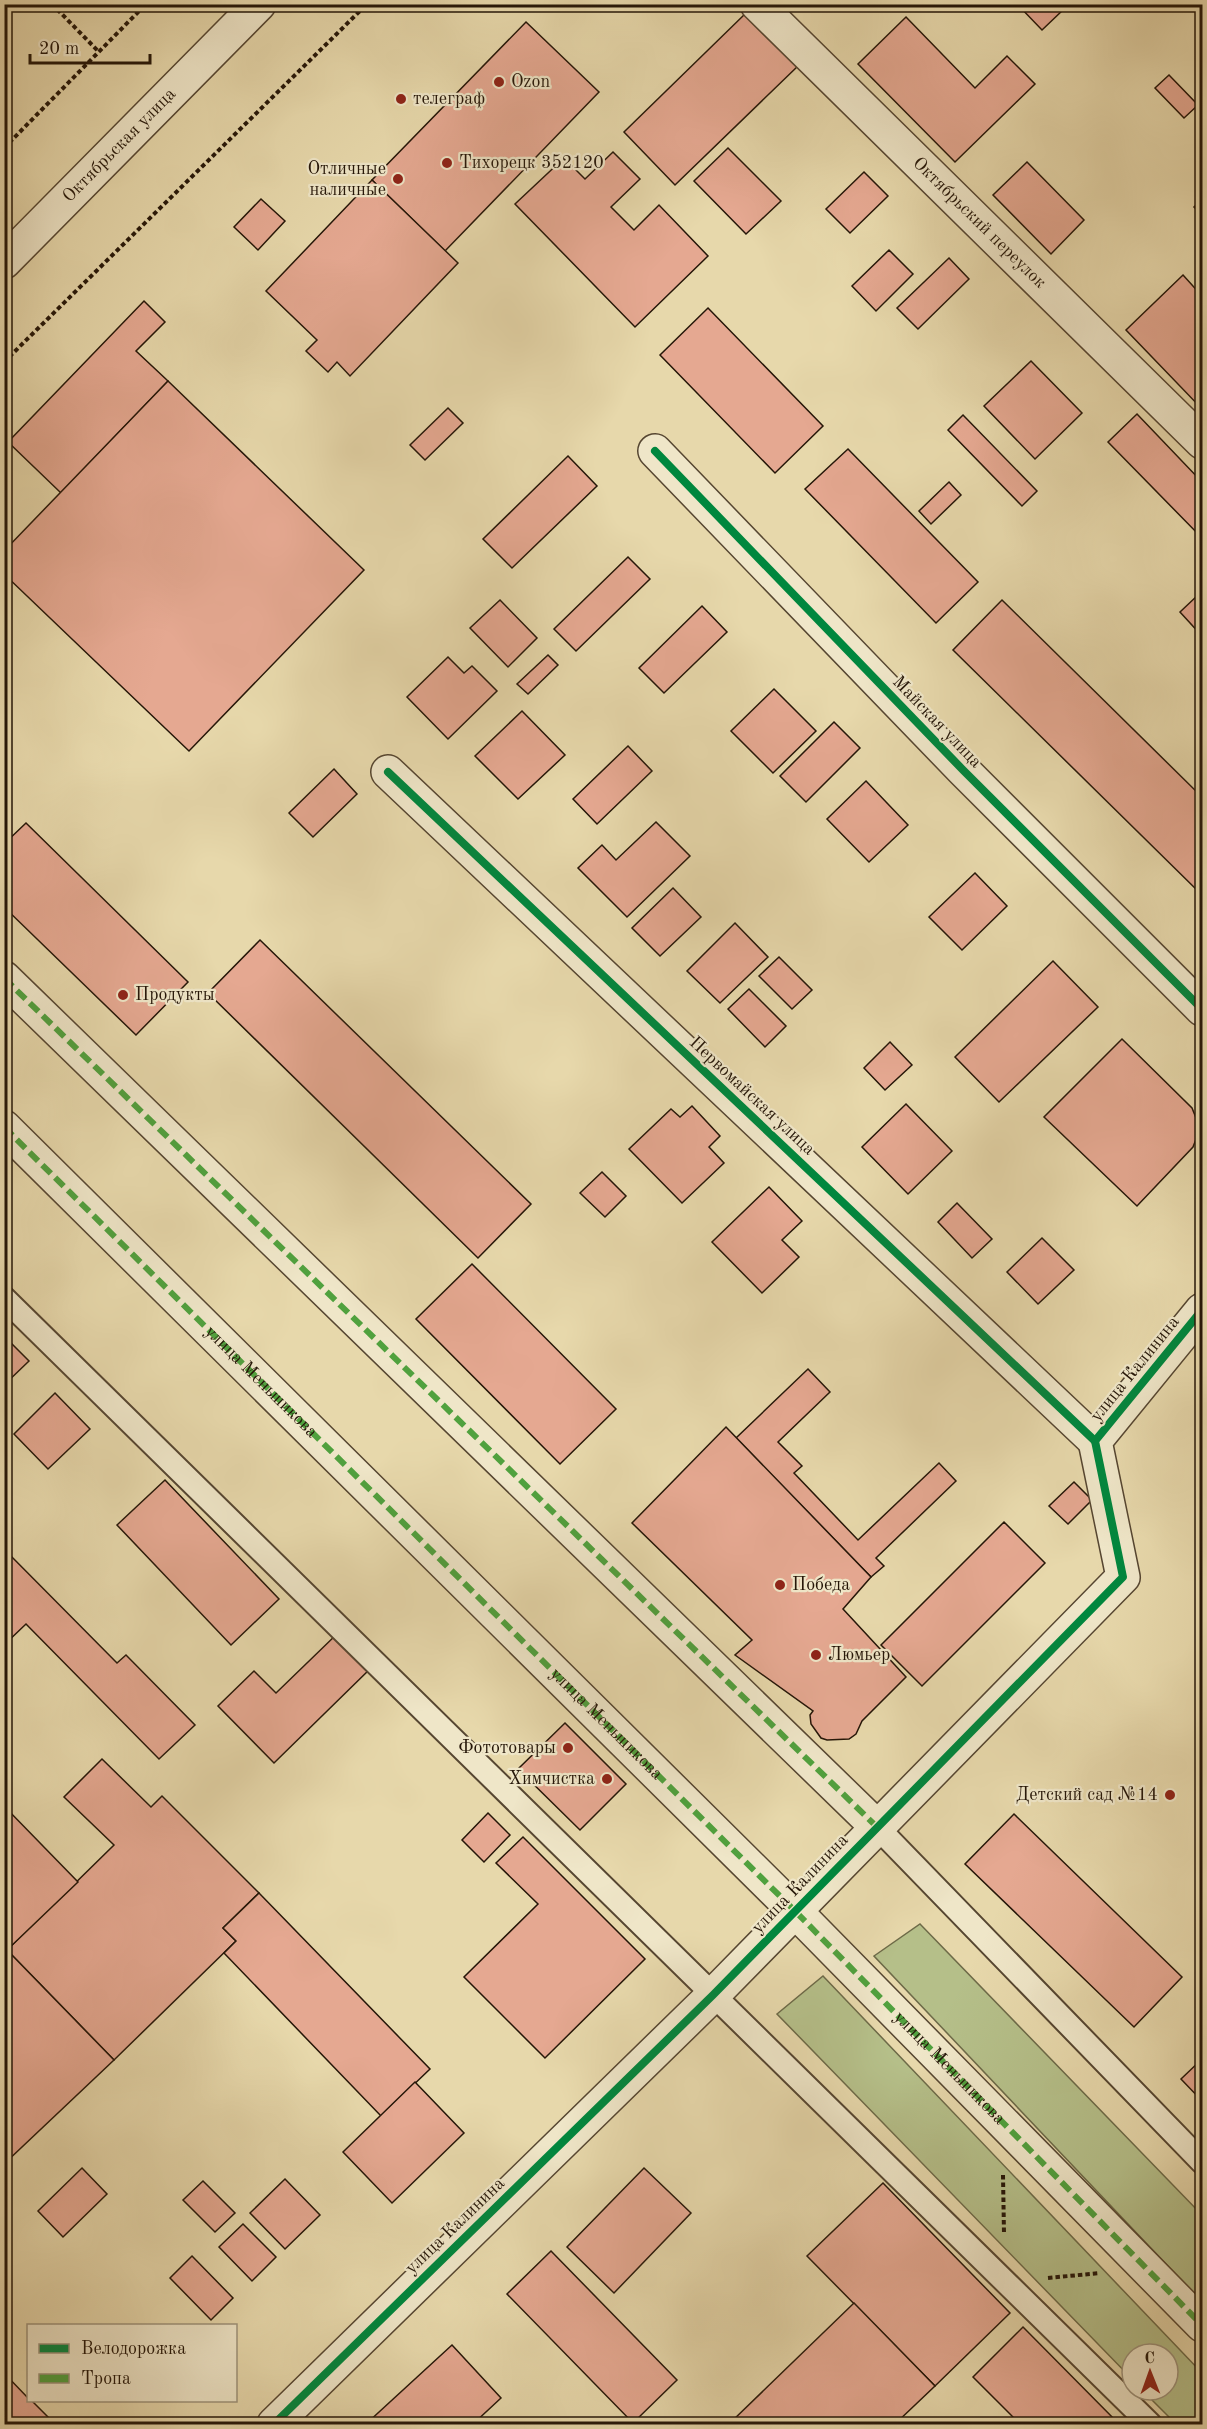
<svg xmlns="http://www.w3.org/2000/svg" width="1207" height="2429" font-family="'Old Standard TT',serif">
	<rect width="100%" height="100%" fill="#e7d8ab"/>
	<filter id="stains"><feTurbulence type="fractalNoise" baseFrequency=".00333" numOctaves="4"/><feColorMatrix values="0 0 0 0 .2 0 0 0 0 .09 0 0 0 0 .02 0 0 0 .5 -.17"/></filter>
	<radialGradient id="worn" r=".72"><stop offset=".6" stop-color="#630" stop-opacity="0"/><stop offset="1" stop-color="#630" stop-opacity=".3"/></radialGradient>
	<g fill="#b5bf89" stroke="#6d6a48" stroke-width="1.5">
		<polygon points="920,1924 1202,2215 1202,2302 874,1956"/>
		<polygon points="823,1976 1202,2373 1202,2424 1176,2424 1142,2390 1168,2390 1168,2354 1132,2354 1132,2379 777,2014"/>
	</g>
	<g fill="#e5a891" stroke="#251608" stroke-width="1.5">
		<polygon points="1017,4 1059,4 1064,9 1042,30"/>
		<polygon points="747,12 799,65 675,185 624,132"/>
		<polygon points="906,17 975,88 1007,56 1035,84 955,162 858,64"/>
		<polygon points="526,22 599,92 445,251 372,180"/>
		<polygon points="1169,75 1198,105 1184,118 1155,88"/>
		<polygon points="728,148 781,201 746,234 694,181"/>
		<polygon points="613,152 640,179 611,207 634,230 659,205 708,256 635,327 515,204 564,158 585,179"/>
		<polygon points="1027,162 1084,220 1051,254 993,195"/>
		<polygon points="864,172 888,196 850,233 826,209"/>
		<polygon points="372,180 458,263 350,376 337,362 328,372 306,351 317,340 266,291"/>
		<polygon points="261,199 285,221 258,250 234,227"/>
		<polygon points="1202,199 1202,215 1194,207"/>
		<polygon points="889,250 913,274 876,311 852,286"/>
		<polygon points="949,258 969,279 918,329 897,308"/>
		<polygon points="1183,275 1202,296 1202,409 1126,330"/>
		<polygon points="144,301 165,322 136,351 168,381 61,493 8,442"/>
		<polygon points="708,308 823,426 775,473 660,355"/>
		<polygon points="1031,361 1082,413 1035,459 984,406"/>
		<polygon points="168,381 364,570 189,751 4,574 4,551"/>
		<polygon points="448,408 463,423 425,460 410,445"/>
		<polygon points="1137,414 1202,482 1202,538 1108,442"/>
		<polygon points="963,415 1037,491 1022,506 948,430"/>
		<polygon points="848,449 978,582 936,623 805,489"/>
		<polygon points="568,456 597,486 512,568 483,539"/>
		<polygon points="949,482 961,495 931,524 919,511"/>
		<polygon points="628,557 650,579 576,651 554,629"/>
		<polygon points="1198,595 1202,599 1202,636 1180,612"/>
		<polygon points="500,600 537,638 508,667 470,628"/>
		<polygon points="1002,600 1202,797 1202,895 953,650"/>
		<polygon points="702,606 727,632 664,693 639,668"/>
		<polygon points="548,655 558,665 528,694 517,684"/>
		<polygon points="448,657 464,673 472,666 497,691 448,739 407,697"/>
		<polygon points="774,689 816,731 773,773 731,731"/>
		<polygon points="522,711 565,755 518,799 475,756"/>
		<polygon points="834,722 860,748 806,802 780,776"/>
		<polygon points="628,746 652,771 597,824 573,799"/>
		<polygon points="334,769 357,794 313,837 289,813"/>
		<polygon points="866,781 908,825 869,862 827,819"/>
		<polygon points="656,822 690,856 627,917 578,868 602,845 616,860"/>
		<polygon points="26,823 188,982 136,1035 4,907 4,844"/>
		<polygon points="975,873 1007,906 962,950 929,917"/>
		<polygon points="673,888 701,917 660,956 632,928"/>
		<polygon points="735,923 768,957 720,1003 687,971"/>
		<polygon points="260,940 531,1204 478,1258 208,993"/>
		<polygon points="779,957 812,990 792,1009 759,976"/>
		<polygon points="1053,961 1098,1007 999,1102 955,1057"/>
		<polygon points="749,989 786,1026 765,1047 728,1009"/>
		<polygon points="1122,1039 1192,1108 1198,1123 1198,1134 1193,1147 1137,1206 1044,1117"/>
		<polygon points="890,1042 912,1065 885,1090 864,1068"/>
		<polygon points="906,1104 952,1151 908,1194 862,1147"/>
		<polygon points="692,1106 720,1136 709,1147 724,1163 682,1203 629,1149 671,1109 680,1117"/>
		<polygon points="602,1172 626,1196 605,1217 580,1193"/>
		<polygon points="769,1187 802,1221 782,1240 799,1257 762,1293 712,1242"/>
		<polygon points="957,1203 992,1239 972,1258 938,1222"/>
		<polygon points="1042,1238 1074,1270 1038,1304 1007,1272"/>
		<polygon points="472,1264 616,1409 560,1464 416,1319"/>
		<polygon points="4,1336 29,1361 4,1385"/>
		<polygon points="808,1369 830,1392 778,1442 802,1466 794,1473 858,1540 939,1463 956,1481 876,1558 884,1566 871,1577 736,1438"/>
		<polygon points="55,1393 90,1429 48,1469 14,1434"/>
		<polygon points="726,1427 871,1577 843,1609 906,1677 862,1721 856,1734 849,1739 827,1740 821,1738 811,1724 810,1715 813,1711 735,1655 752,1640 632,1523"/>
		<polygon points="165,1480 279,1599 231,1645 117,1525"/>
		<polygon points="1074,1482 1092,1500 1068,1524 1049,1506"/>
		<polygon points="1004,1522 1045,1563 922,1686 881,1645"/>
		<polygon points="4,1549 117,1663 126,1655 195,1725 159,1759 26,1624 4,1645"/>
		<polygon points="339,1632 373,1666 274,1763 218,1706 254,1671 276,1693"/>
		<polygon points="565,1723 626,1784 580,1830 518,1769"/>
		<polygon points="102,1759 151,1807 162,1796 259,1893 223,1928 236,1941 114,2060 7,1950 114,1845 64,1797"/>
		<polygon points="4,1806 78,1882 7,1950 4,1947"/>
		<polygon points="488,1813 510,1835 484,1862 462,1840"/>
		<polygon points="1014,1814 1182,1977 1134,2027 965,1864"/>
		<polygon points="523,1837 645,1959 545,2058 464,1977 538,1904 496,1863"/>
		<polygon points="259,1893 430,2069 381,2116 224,1953 236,1941 223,1928"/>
		<polygon points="7,1950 114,2060 4,2164 4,1952"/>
		<polygon points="1202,2059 1202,2101 1181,2079"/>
		<polygon points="415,2082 464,2133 392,2203 343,2152"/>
		<polygon points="82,2168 107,2194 63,2237 38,2211"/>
		<polygon points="644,2168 691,2213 614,2293 567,2247"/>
		<polygon points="285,2179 320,2215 285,2249 250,2213"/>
		<polygon points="203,2181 235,2213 215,2232 183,2200"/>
		<polygon points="883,2183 1010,2313 935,2386 807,2256"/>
		<polygon points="243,2224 276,2257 252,2281 219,2247"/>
		<polygon points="551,2251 677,2380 633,2423 507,2294"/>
		<polygon points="192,2256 233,2298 211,2320 170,2278"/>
		<polygon points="854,2303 935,2386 895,2424 729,2424"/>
		<polygon points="1023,2327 1119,2424 1020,2424 973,2377"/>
		<polygon points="452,2345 501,2398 473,2424 366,2424"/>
		<polygon points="4,2373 28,2398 28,2400 31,2400 55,2424 4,2424"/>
	</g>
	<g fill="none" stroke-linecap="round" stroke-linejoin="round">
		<defs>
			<g id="service">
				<polyline points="4,1298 1150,2424"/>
				<polyline points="877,1827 1202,2162"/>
			</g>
			<g id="pedestrian">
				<polyline points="4,978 877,1827"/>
				<polyline points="4,1127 796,1912 1202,2325"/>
			</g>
			<g id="minor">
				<path id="s1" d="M 757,4 L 1202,442"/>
				<path id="s2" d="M 4,262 L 259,4"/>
				<polyline points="655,451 963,770 1202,1009"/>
				<polyline points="388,772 1095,1441"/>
				<polyline points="274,2424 713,1995 1123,1577 1095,1441 1202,1310"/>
			</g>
		</defs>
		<use href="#service" stroke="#564631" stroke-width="26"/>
		<use href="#pedestrian" stroke="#564631" stroke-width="36"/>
		<use href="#minor" stroke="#564631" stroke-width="36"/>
		<g stroke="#251608" stroke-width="4" stroke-dasharray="4.5 3" stroke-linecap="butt">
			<polyline points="52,4 99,52"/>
			<polyline points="4,148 146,4"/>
			<polyline points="4,362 367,4"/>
			<polyline points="1003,2175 1004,2234"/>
			<polyline points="1048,2278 1100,2273"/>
		</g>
		<use href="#service" stroke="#efe6c8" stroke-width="22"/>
		<use href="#pedestrian" stroke="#efe6c8" stroke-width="33"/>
		<use href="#minor" stroke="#efe6c8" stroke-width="33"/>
		<g stroke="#50a13e" stroke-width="6" stroke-dasharray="12 6" stroke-linecap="butt">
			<polyline points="4,978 877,1827"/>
			<path id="s3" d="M 4,1127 L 796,1912 L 1202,2325"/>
		</g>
		<defs>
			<g id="cycleway">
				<polyline points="655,451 963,770 1202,1009"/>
				<polyline points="388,772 1095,1441"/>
				<polyline points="274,2424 713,1995 1123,1577 1095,1441 1202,1310"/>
			</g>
		</defs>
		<use href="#cycleway" stroke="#efe6c8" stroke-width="11"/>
		<use href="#cycleway" stroke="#00873e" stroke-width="8"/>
	</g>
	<g fill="#8f2418" stroke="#efe6c8" stroke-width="2">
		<circle cx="499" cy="82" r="6"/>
		<circle cx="401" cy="99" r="6"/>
		<circle cx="447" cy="163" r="6"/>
		<circle cx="398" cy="179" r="6"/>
		<circle cx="123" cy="995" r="6"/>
		<circle cx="780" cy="1585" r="6"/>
		<circle cx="816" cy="1655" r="6"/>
		<circle cx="568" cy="1748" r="6"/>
		<circle cx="607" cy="1779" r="6"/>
		<circle cx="1170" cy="1795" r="6"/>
	</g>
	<g text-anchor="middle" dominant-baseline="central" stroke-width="4.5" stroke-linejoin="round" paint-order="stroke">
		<g font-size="18" fill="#251608" stroke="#efe6c8" text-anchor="start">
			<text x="511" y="82">Ozon</text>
			<text x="413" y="99">телеграф</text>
			<text x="459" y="163">Тихорецк 352120</text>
			<text x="386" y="169" text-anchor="end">Отличные<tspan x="386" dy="21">наличные</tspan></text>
			<text x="135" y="995">Продукты</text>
			<text x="792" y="1585">Победа</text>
			<text x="828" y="1655">Люмьер</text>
			<text x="556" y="1748" text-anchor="end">Фототовары</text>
			<text x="595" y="1779" text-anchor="end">Химчистка</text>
			<text x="1158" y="1795" text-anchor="end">Детский сад №14</text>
		</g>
		<g font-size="18" fill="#251608" stroke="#efe6c8">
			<text stroke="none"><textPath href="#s2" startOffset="164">Октябрьская улица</textPath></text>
			<text stroke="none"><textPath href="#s1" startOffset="312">Октябрьский переулок</textPath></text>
			<text transform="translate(937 722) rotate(46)">Майская улица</text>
			<text transform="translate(752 1096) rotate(43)">Первомайская улица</text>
			<text transform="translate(1135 1369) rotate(-51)">улица Калинина</text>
			<text stroke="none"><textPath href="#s3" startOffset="362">улица Меньшикова</textPath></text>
			<text stroke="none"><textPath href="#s3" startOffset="848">улица Меньшикова</textPath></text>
			<text transform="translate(800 1884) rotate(-46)">улица Калинина</text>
			<text stroke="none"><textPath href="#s3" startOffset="1334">улица Меньшикова</textPath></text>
			<text transform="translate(455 2226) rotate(-44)">улица Калинина</text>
		</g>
	</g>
	<rect width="1207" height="2429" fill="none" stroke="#e7d8ab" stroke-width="24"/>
	<rect x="6" y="6" width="1195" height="2417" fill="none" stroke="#251608" stroke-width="3"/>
	<rect x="12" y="12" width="1183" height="2405" fill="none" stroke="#251608" stroke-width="1.5"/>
	<rect x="27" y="2324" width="210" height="78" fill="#efe6c8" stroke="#9e937b" stroke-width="1.5"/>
	<rect x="39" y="2344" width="30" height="9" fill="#00873e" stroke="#9e937b" stroke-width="1.5"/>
	<text x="81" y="2354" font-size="18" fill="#251608">Велодорожка</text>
	<rect x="39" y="2374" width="30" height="9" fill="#50a13e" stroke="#9e937b" stroke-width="1.5"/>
	<text x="81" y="2384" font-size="18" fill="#251608">Тропа</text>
	<g transform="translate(1150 2372) rotate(359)"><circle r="28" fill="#efe6c8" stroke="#9e937b" stroke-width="1.5"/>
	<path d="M0-4.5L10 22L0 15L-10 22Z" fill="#8f2418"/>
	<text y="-9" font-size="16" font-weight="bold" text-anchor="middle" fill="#251608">С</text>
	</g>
	<path d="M30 54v9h120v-9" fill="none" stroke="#251608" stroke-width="3"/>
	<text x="39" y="54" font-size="18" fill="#251608" stroke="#efe6c8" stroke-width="4.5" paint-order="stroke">20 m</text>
	<rect width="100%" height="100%" filter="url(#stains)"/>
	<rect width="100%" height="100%" fill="url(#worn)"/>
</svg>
